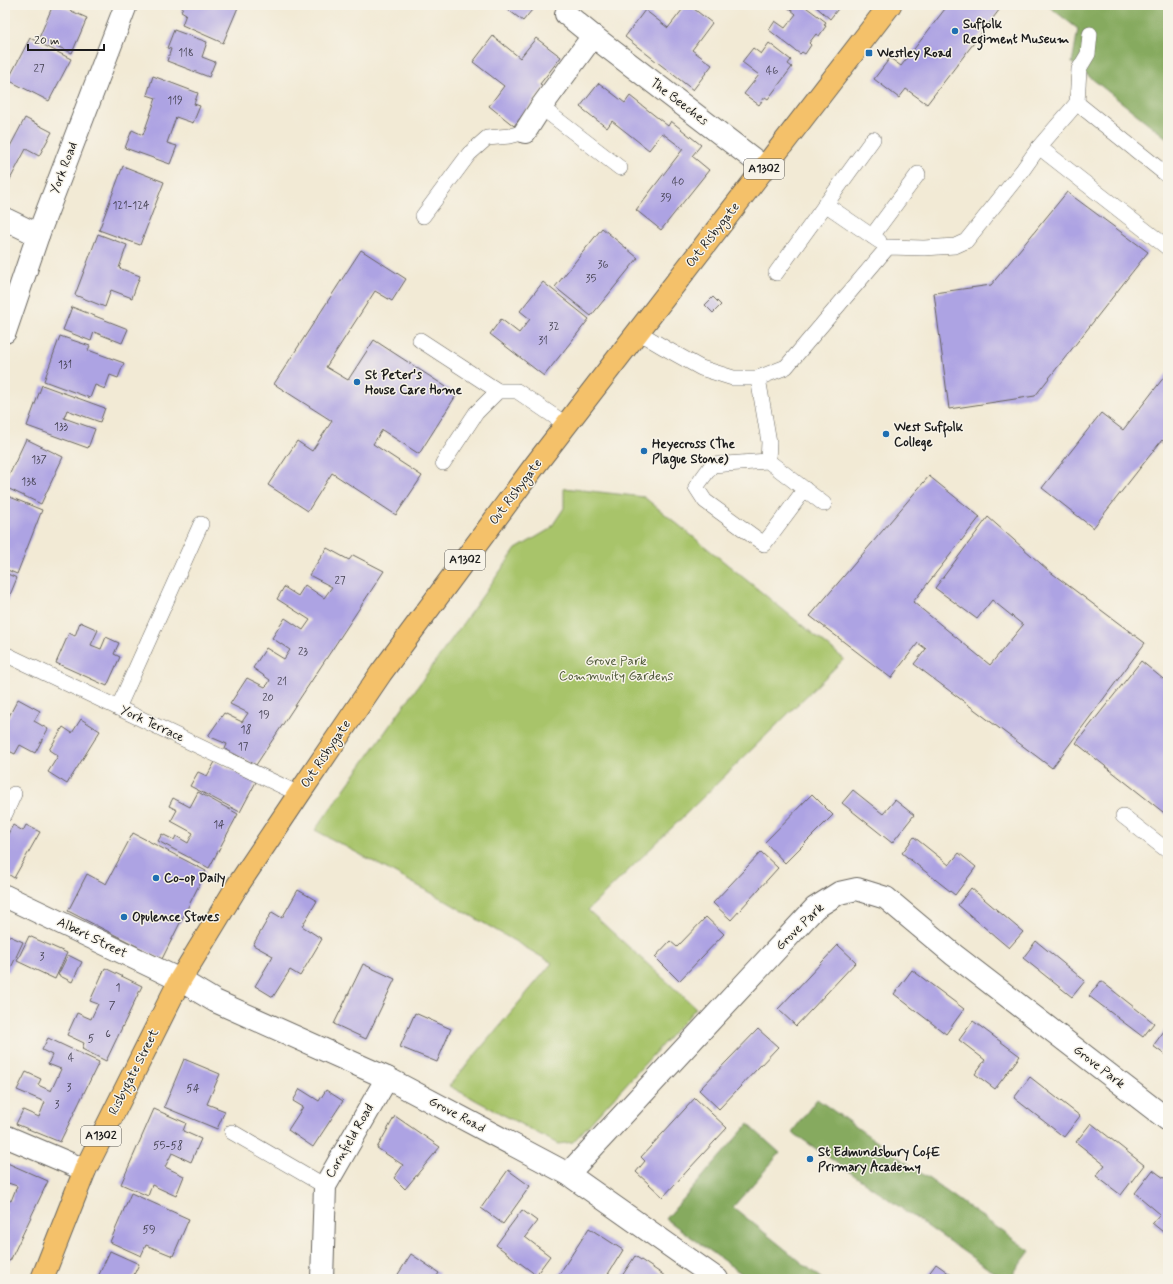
<svg xmlns="http://www.w3.org/2000/svg" width="1173" height="1284" font-family="Mynerve,sans-serif">
	<rect width="100%" height="100%" fill="#f7f3e8"/>
	<filter id="ink" filterUnits="userSpaceOnUse"><feTurbulence type="fractalNoise" baseFrequency=".025" numOctaves="2"/><feDisplacementMap in="SourceGraphic" scale="8" xChannelSelector="R" yChannelSelector="G"/><feConvolveMatrix kernelMatrix="1 2 1 2 8 2 1 2 1" color-interpolation-filters="sRGB"/></filter>
	<filter id="wash" filterUnits="userSpaceOnUse"><feTurbulence type="fractalNoise" baseFrequency=".012" numOctaves="4" result="noise"/><feDisplacementMap in="SourceGraphic" scale="16" xChannelSelector="R" yChannelSelector="G"/><feGaussianBlur stdDeviation="0.9" result="paint"/><feColorMatrix in="noise" values="0 0 0 0 0 0 0 0 0 0 0 0 0 0 0 0 0 1.4 0 .05"/><feComposite in="paint" operator="in"/></filter>
	<g filter="url(#wash)">
		<rect width="100%" height="100%" fill="#f2ead5"/>
		<polygon fill="#a8c46a" stroke="#627043" points="564,488 644,497 844,659 588,910 696,1008 573,1142 558,1144 449,1086 552,963 446,901 315,830 516,549 550,529 564,508"/>
		<g fill="#86aa5e" stroke="#51633d">
			<polygon points="1047,5 1168,5 1168,139 1072,63 1078,29"/>
			<polygon points="817,1099 1030,1251 1009,1279 1003,1279 792,1132"/>
			<polygon points="748,1124 780,1153 733,1207 822,1279 749,1279 666,1219"/>
		</g>
		<g id="blocks">
			<g fill="#ada3e3">
				<polygon points="53,5 58,5 87,18 72,53 39,38"/>
				<polygon points="184,5 239,5 223,43 182,25 186,14 181,11"/>
				<polygon points="502,5 536,5 523,21"/>
				<polygon points="686,5 689,5 712,23 692,50 712,65 693,90 625,37 645,10 668,28"/>
				<polygon points="787,5 803,5 826,22 824,25 826,26 819,36 816,34 809,43 811,45 805,54 802,52 800,54 769,30 775,21 785,28 796,14 786,6"/>
				<polygon points="814,5 841,5 830,19"/>
				<polygon points="948,5 1003,5 927,104 906,89 899,98 874,79 890,58 901,66"/>
				<polygon points="174,30 207,42 202,57 215,62 209,77 167,61 171,49 167,48"/>
				<polygon points="493,36 520,58 536,38 561,57 540,84 544,87 514,126 489,106 504,86 473,62"/>
				<polygon points="30,38 71,59 49,101 8,80"/>
				<polygon points="769,43 791,60 788,64 792,67 768,99 765,97 759,105 744,94 759,75 742,62 753,48 761,54"/>
				<polygon points="153,76 198,93 194,104 200,106 193,123 176,117 167,143 177,146 170,164 125,148 132,130 143,135 156,98 147,95"/>
				<polygon points="599,83 625,103 630,96 668,126 671,121 701,145 692,156 709,170 661,230 636,210 683,149 662,133 649,150 612,121 607,128 580,107"/>
				<polygon points="25,118 52,132 39,156 26,149 5,189 5,153 6,154"/>
				<polygon points="123,166 164,182 140,245 99,230"/>
				<polygon points="1067,192 1148,252 1035,396 949,409 934,293 991,285"/>
				<polygon points="602,228 638,258 591,316 555,287"/>
				<polygon points="98,234 127,245 119,268 140,276 132,298 111,290 105,307 75,295"/>
				<polygon points="361,250 406,279 392,301 375,291 326,367 348,380 374,340 457,394 419,454 382,430 373,444 422,476 396,515 332,473 308,511 268,485 297,441 312,451 332,421 274,384"/>
				<polygon points="543,282 589,319 544,376 490,334 501,319 519,333 530,319 520,311"/>
				<polygon points="713,297 721,305 713,313 705,305"/>
				<polygon points="72,307 128,329 122,343 94,332 91,341 63,330"/>
				<polygon points="60,336 90,346 88,350 124,363 118,378 110,375 105,389 95,385 90,398 44,381"/>
				<polygon points="1168,372 1168,445 1162,440 1093,528 1042,488 1101,413 1123,430"/>
				<polygon points="42,385 105,408 100,422 67,410 64,418 95,429 88,448 27,426"/>
				<polygon points="26,439 63,457 41,504 5,487 5,484"/>
				<polygon points="929,476 980,517 913,602 990,665 1023,625 992,600 977,619 935,588 988,517 1049,571 1145,643 1052,768 914,664 926,649 918,643 891,678 810,616"/>
				<polygon points="5,495 42,510 17,574 5,569"/>
				<polygon points="327,548 349,560 353,555 384,571 256,765 225,749 227,744 208,736 224,713 242,722 248,713 230,704 247,678 265,687 268,684 270,680 253,668 266,648 284,659 290,650 272,638 285,618 303,630 310,620 277,599 284,587 298,596 305,585 324,598 332,587 309,575"/>
				<polygon points="5,573 17,578 5,607"/>
				<polygon points="80,622 98,630 91,645 101,649 106,637 119,643 114,654 120,657 107,686 56,663 69,633 75,636"/>
				<polygon points="1141,661 1168,683 1168,816 1076,743"/>
				<polygon points="18,699 40,711 34,721 48,729 35,753 20,745 15,754 5,749 5,724"/>
				<polygon points="81,719 100,731 67,784 48,772 58,756 49,750 63,727 72,733"/>
				<polygon points="215,762 256,782 240,812 190,786 198,772 207,776"/>
				<polygon points="853,790 883,814 895,800 914,815 892,843 842,803"/>
				<polygon points="198,792 238,814 209,868 158,841 162,834 174,840 176,836 188,843 193,833 171,821 177,810 169,806 173,798 190,807"/>
				<polygon points="812,794 833,815 785,863 765,842"/>
				<polygon points="13,825 23,831 26,825 40,832 14,878 5,872 5,839"/>
				<polygon points="133,833 206,871 162,959 68,911 87,874 106,884"/>
				<polygon points="914,837 949,865 959,853 976,867 955,895 902,853"/>
				<polygon points="761,852 778,868 731,920 713,903"/>
				<polygon points="971,888 1023,932 1009,948 958,905"/>
				<polygon points="298,890 317,901 302,926 322,939 300,976 290,970 273,997 255,986 273,956 253,945 272,912 282,918"/>
				<polygon points="706,917 724,934 679,981 655,957 670,941 677,947"/>
				<polygon points="5,934 23,942 9,972 5,970"/>
				<polygon points="29,936 67,953 55,979 17,961"/>
				<polygon points="1036,941 1085,981 1072,997 1023,958"/>
				<polygon points="838,945 856,962 796,1026 778,1009"/>
				<polygon points="68,955 82,962 72,982 58,975"/>
				<polygon points="363,964 395,979 366,1039 334,1024"/>
				<polygon points="105,968 142,986 106,1061 82,1049 84,1043 67,1035 77,1013 91,1019 98,1004 90,1001"/>
				<polygon points="912,970 964,1009 946,1034 894,994"/>
				<polygon points="1101,981 1154,1023 1143,1037 1089,996"/>
				<polygon points="415,1013 451,1029 437,1062 400,1047"/>
				<polygon points="973,1021 1020,1056 995,1089 975,1074 985,1060 959,1040"/>
				<polygon points="1167,1027 1168,1028 1168,1057 1153,1046"/>
				<polygon points="758,1029 778,1047 719,1109 699,1090"/>
				<polygon points="48,1038 99,1062 60,1142 16,1124 23,1110 39,1117 45,1102 17,1090 26,1072 41,1079 38,1085 51,1091 61,1069 48,1064 52,1055 42,1050"/>
				<polygon points="184,1059 220,1074 207,1104 225,1111 217,1129 164,1107"/>
				<polygon points="1030,1077 1080,1116 1064,1137 1014,1098"/>
				<polygon points="300,1089 319,1101 326,1090 343,1101 313,1147 288,1130 303,1107 293,1101"/>
				<polygon points="695,1098 727,1128 663,1197 636,1172 645,1161 641,1157"/>
				<polygon points="154,1109 186,1123 183,1131 201,1139 191,1162 172,1153 165,1167 184,1176 176,1196 152,1185 148,1196 121,1184"/>
				<polygon points="395,1116 440,1147 405,1189 394,1178 403,1165 377,1148"/>
				<polygon points="1091,1123 1144,1165 1121,1195 1096,1176 1105,1165 1076,1142"/>
				<polygon points="5,1162 48,1181 10,1261 5,1259 5,1215 7,1212 5,1211 5,1198 11,1201 17,1186 5,1182"/>
				<polygon points="508,1170 530,1186 503,1224 481,1208"/>
				<polygon points="1153,1170 1168,1181 1168,1236 1152,1223 1160,1214 1135,1193"/>
				<polygon points="131,1193 189,1219 173,1256 146,1245 141,1256 110,1242"/>
				<polygon points="522,1210 537,1221 525,1237 550,1256 536,1275 496,1245"/>
				<polygon points="589,1228 623,1250 605,1279 595,1279 590,1276 588,1279 562,1279 558,1276"/>
				<polygon points="110,1251 139,1264 132,1279 97,1279"/>
				<polygon points="411,1254 439,1273 435,1279 395,1279"/>
				<polygon points="635,1256 665,1276 664,1279 620,1279"/>
				<polygon points="936,1264 957,1279 925,1279"/>
			</g>
		</g>
	</g>
	<g filter="url(#ink)">
		<use href="#blocks" fill-opacity="0" stroke="#67645d" stroke-width="1"/>
		<g fill="none" stroke-linecap="round" stroke-linejoin="round">
			<defs>
				<g id="lane">
					<polyline points="1077,103 1079,69 1088,54 1090,34"/>
					<polyline points="541,107 620,168"/>
					<polyline points="1039,147 1168,248"/>
					<polyline points="825,204 879,241"/>
					<polyline points="423,216 469,154 487,138 510,136 525,132"/>
					<polyline points="872,236 918,174"/>
					<polyline points="776,273 873,139"/>
					<polyline points="638,332 665,348 701,368 733,378 758,378 786,367 888,247 924,248 955,246 966,241 1022,171 1039,147 1077,103 1168,176"/>
					<polyline points="420,340 498,391"/>
					<polyline points="758,378 769,442 768,461"/>
					<polyline points="443,463 476,413 498,391 517,391 567,425"/>
					<polyline points="805,489 764,544 705,501 696,487 712,465 768,461 824,504"/>
					<polyline points="5,654 299,794"/>
					<polyline points="118,708 201,524"/>
					<polyline points="5,814 14,794"/>
					<polyline points="1123,816 1168,851"/>
					<polyline points="232,1132 325,1186"/>
				</g>
				<g id="street">
					<polyline points="566,14 593,36 765,168"/>
					<polyline points="525,132 541,107 593,36"/>
					<polyline points="5,219 38,235"/>
					<polyline points="5,332 38,235 126,5"/>
					<polyline points="5,896 180,980 215,1001 387,1078 568,1174 717,1279"/>
					<polyline points="5,1136 85,1170"/>
					<polyline points="568,1174 815,908 839,893 857,889 886,898 954,955 1168,1120"/>
					<polyline points="322,1279 325,1186 387,1078"/>
				</g>
				<polyline id="primary" points="42,1279 85,1170 180,980 236,888 299,794 381,673 536,464 890,5"/>
			</defs>
			<use href="#lane" stroke="#67645d" stroke-width="16"/>
			<use href="#street" stroke="#67645d" stroke-width="24"/>
			<use href="#primary" stroke="#67645d" stroke-width="24"/>
			<use href="#lane" stroke="#fff" stroke-width="15"/>
			<use href="#street" stroke="#fff" stroke-width="22"/>
			<use href="#primary" stroke="#f4c16b" stroke-width="22"/>
		</g>
	</g>
	<g fill="#1f6fb2" stroke="#f7f3e8" stroke-width="1.5">
		<circle cx="955" cy="31" r="4"/>
		<rect x="865" y="49" width="8" height="8" rx="2"/>
		<circle cx="357" cy="382" r="4"/>
		<circle cx="886" cy="434" r="4"/>
		<circle cx="644" cy="451" r="4"/>
		<circle cx="156" cy="878" r="4"/>
		<circle cx="124" cy="917" r="4"/>
		<circle cx="810" cy="1159" r="4"/>
	</g>
	<g text-anchor="middle" dominant-baseline="central" stroke-width="3" stroke-linejoin="round" paint-order="stroke">
		<g font-size="11" fill="#403e4e">
			<text x="186" y="53">118</text>
			<text x="39" y="69">27</text>
			<text x="772" y="71">46</text>
			<text x="175" y="101">119</text>
			<text x="678" y="182">40</text>
			<text x="666" y="198">39</text>
			<text x="131" y="206">121-124</text>
			<text x="603" y="265">36</text>
			<text x="591" y="279">35</text>
			<text x="554" y="327">32</text>
			<text x="543" y="341">31</text>
			<text x="65" y="365">131</text>
			<text x="61" y="427">133</text>
			<text x="39" y="460">137</text>
			<text x="29" y="482">138</text>
			<text x="340" y="581">27</text>
			<text x="303" y="652">23</text>
			<text x="282" y="682">21</text>
			<text x="268" y="698">20</text>
			<text x="264" y="715">19</text>
			<text x="246" y="730">18</text>
			<text x="243" y="747">17</text>
			<text x="219" y="825">14</text>
			<text x="42" y="957">3</text>
			<text x="118" y="988">1</text>
			<text x="112" y="1006">7</text>
			<text x="108" y="1034">6</text>
			<text x="91" y="1039">5</text>
			<text x="71" y="1058">4</text>
			<text x="69" y="1088">3</text>
			<text x="193" y="1089">54</text>
			<text x="57" y="1105">3</text>
			<text x="168" y="1146">55-58</text>
			<text x="149" y="1230">59</text>
		</g>
		<g fill="#f7f3e8" stroke="#5e5c59" stroke-width="1">
			<rect x="744" y="159" width="40" height="20" rx="3"/>
			<rect x="445" y="550" width="40" height="20" rx="3"/>
			<rect x="81" y="1126" width="40" height="20" rx="3"/>
		</g>
		<g font-size="12" font-weight="bold" fill="#1c1c1c">
			<text x="764" y="169">A1302</text>
			<text x="465" y="560">A1302</text>
			<text x="101" y="1136">A1302</text>
		</g>
		<g font-size="13" font-weight="bold" fill="#1c1c1c" stroke="#f7f3e8" text-anchor="start">
			<text x="963" y="24">Suffolk<tspan x="963" dy="15">Regiment Museum</tspan></text>
			<text x="877" y="53">Westley Road</text>
			<text x="365" y="375">St Peter's<tspan x="365" dy="15">House Care Home</tspan></text>
			<text x="894" y="427">West Suffolk<tspan x="894" dy="15">College</tspan></text>
			<text x="652" y="444">Heyecross (The<tspan x="652" dy="15">Plague Stone)</tspan></text>
			<text x="164" y="878">Co-op Daily</text>
			<text x="132" y="917">Opulence Stoves</text>
			<text x="818" y="1152">St Edmundsbury CofE<tspan x="818" dy="15">Primary Academy</tspan></text>
		</g>
		<g font-size="13" fill="#1c1c1c" stroke="#f7f3e8">
			<text transform="translate(679 102) rotate(37)">The Beeches</text>
			<text transform="translate(64 168) rotate(-69)">York Road</text>
			<text transform="translate(713 235) rotate(-52)">Out Risbygate</text>
			<text transform="translate(516 492) rotate(-53)">Out Risbygate</text>
			<text transform="translate(152 724) rotate(25)">York Terrace</text>
			<text transform="translate(326 754) rotate(-56)">Out Risbygate</text>
			<text transform="translate(800 927) rotate(-44)">Grove Park</text>
			<text transform="translate(92 938) rotate(26)">Albert Street</text>
			<text transform="translate(1099 1067) rotate(38)">Grove Park</text>
			<text transform="translate(134 1072) rotate(-63)">Risbygate Street</text>
			<text transform="translate(457 1115) rotate(28)">Grove Road</text>
			<text transform="translate(350 1141) rotate(-60)">Cornfield Road</text>
		</g>
		<g font-size="13" fill="#4d5737" stroke="#f7f3e8">
			<text x="616" y="661">Grove Park<tspan x="616" dy="15">Community Gardens</tspan></text>
		</g>
	</g>
	<rect width="1173" height="1284" fill="none" stroke="#f7f3e8" stroke-width="20"/>
	<path d="M28 44v6h76v-6" fill="none" stroke="#1c1c1c" stroke-width="2"/>
	<text x="34" y="44" font-size="12" fill="#1c1c1c" stroke="#f7f3e8" stroke-width="3" paint-order="stroke">20 m</text>
</svg>
